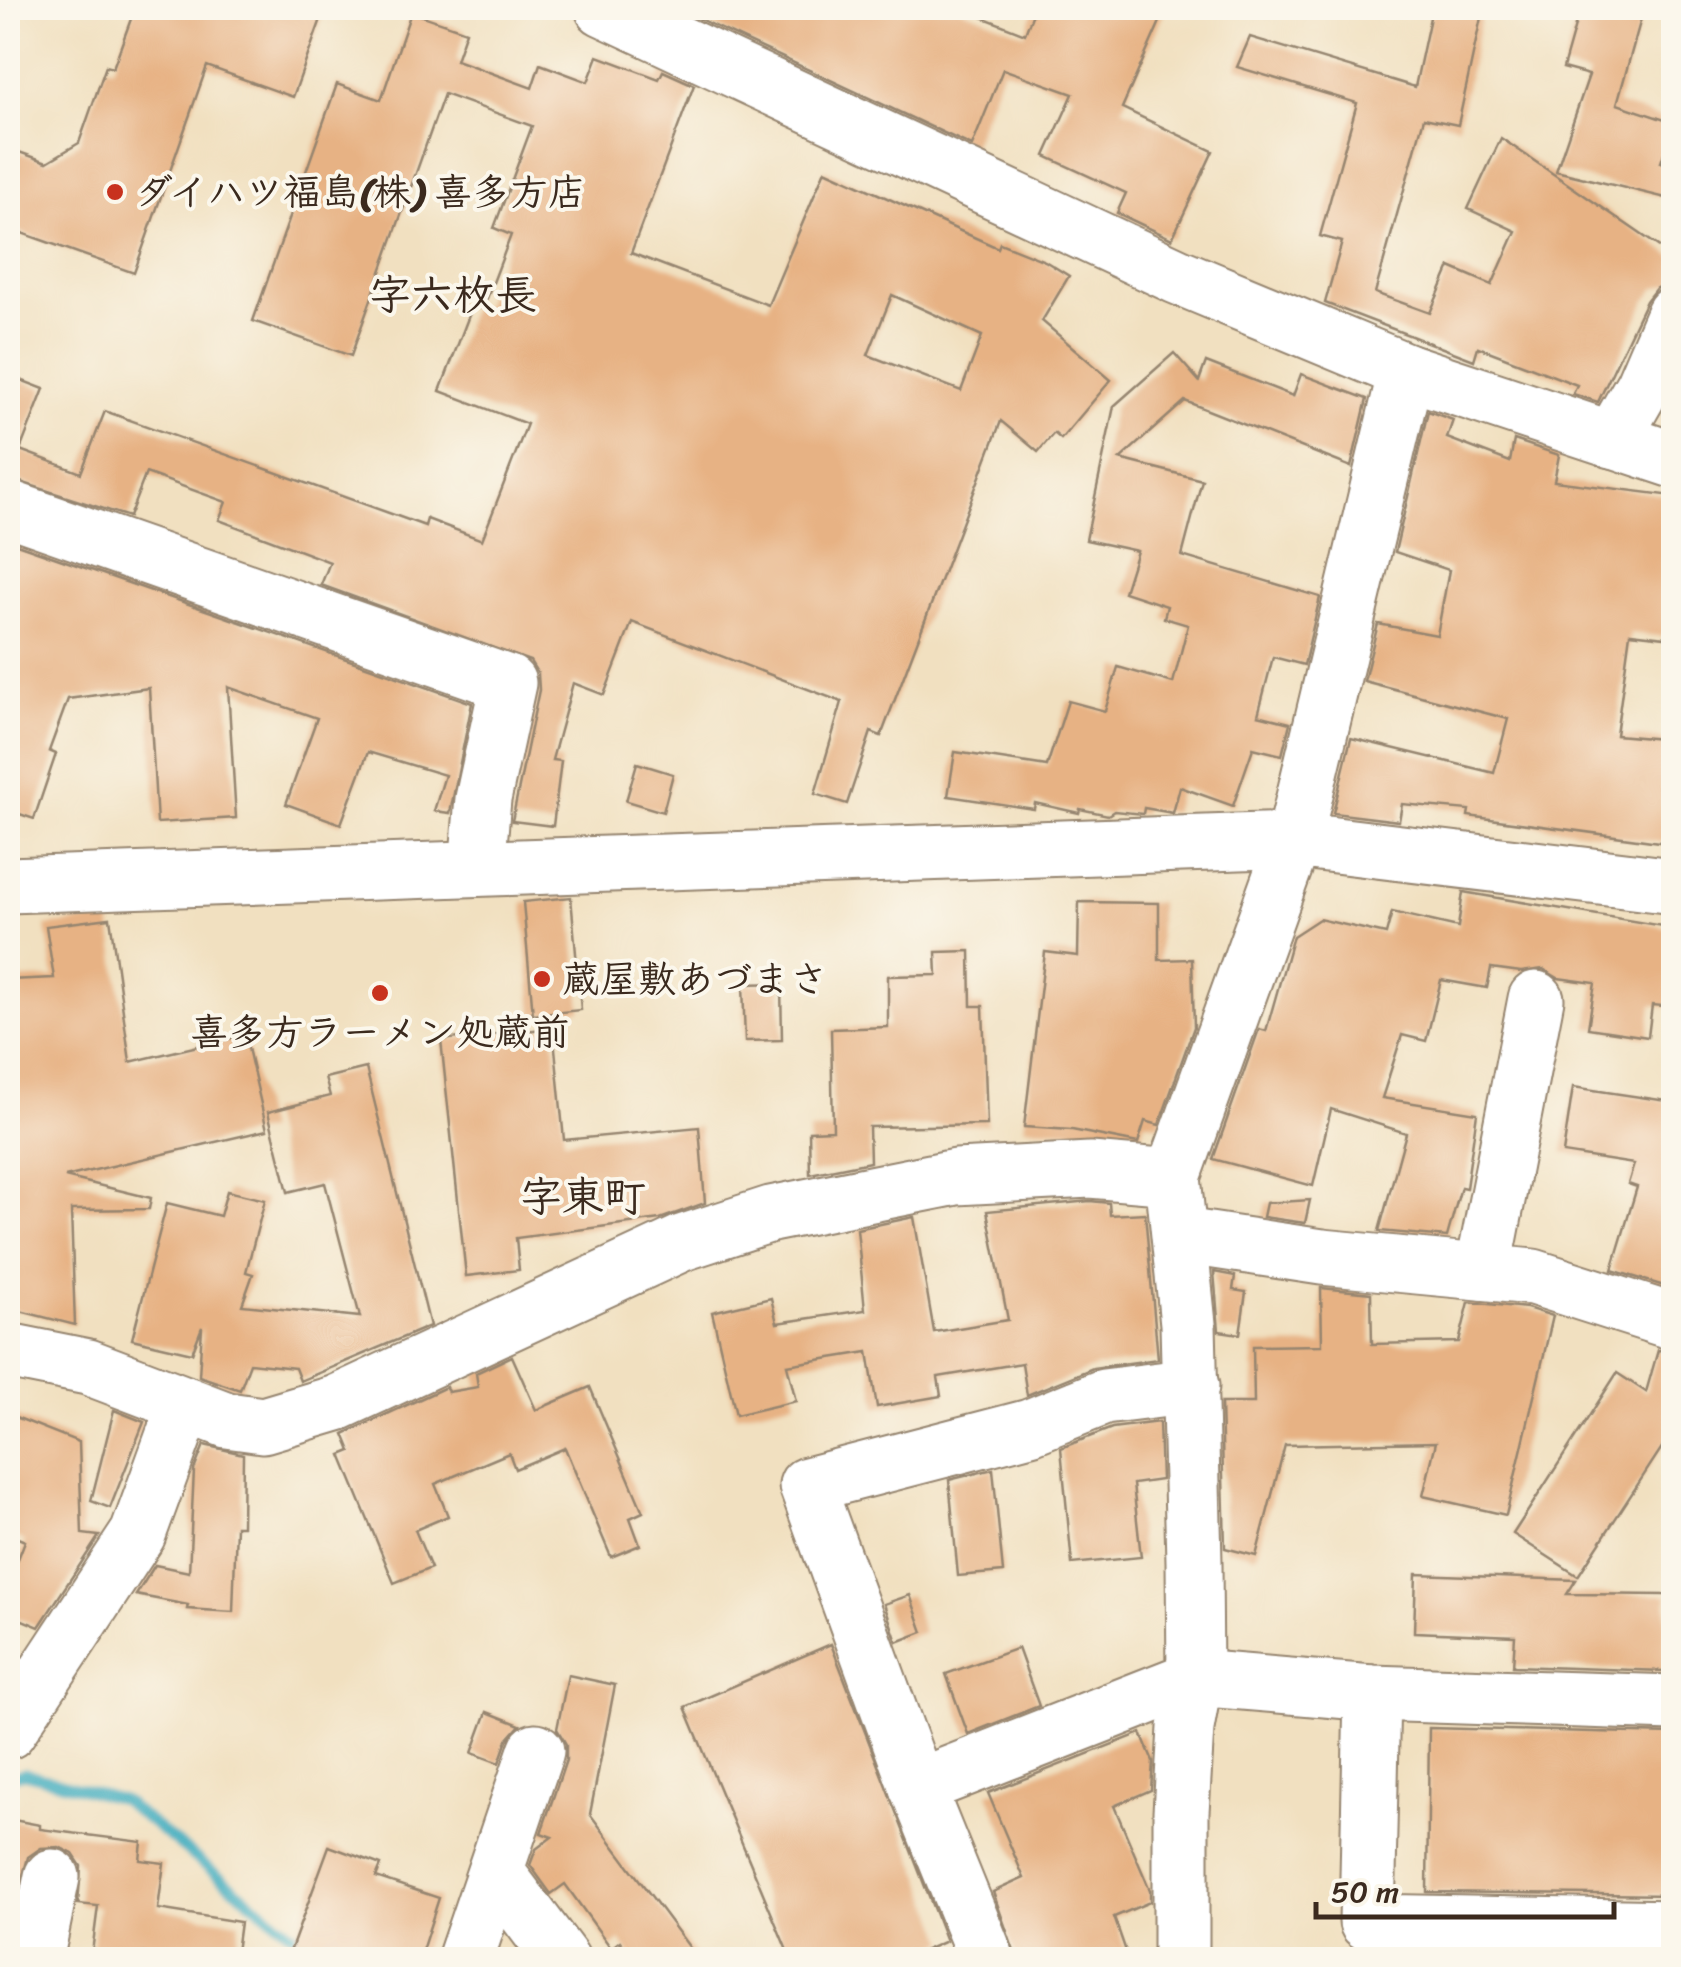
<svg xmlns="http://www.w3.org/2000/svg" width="1681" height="1967" font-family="Sriracha,'Klee One',sans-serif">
	<rect width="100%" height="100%" fill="#fbf7ec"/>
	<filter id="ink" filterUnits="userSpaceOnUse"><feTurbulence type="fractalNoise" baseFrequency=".01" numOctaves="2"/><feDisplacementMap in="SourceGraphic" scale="20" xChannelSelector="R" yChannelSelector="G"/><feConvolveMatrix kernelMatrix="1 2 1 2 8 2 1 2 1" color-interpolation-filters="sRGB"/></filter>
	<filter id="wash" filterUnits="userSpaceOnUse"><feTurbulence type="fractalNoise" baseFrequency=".0048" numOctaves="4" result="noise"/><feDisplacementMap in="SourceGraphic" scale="40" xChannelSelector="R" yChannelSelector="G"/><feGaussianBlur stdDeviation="2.25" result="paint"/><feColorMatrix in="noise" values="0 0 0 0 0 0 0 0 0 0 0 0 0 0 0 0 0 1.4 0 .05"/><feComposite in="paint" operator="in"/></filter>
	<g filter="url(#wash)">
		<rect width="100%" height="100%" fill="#f1e0c0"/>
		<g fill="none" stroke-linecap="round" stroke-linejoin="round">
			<polyline stroke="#3eabbd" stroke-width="11" points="8,1777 25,1773 122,1800 305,1944"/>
		</g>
		<g id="blocks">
			<g fill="#e7b284" fill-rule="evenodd">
				<polygon points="135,8 325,8 293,97 207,66 134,273 8,228 8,148 47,162 79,143 106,66 113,68"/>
				<polygon points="692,8 959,8 1025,34 1035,8 1166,8 1122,108 1213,151 1172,239 1117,213 1126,193 1045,156 1073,94 1003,69 972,146 689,14"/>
				<polygon points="1432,8 1483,8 1458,125 1424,118 1375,293 1430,313 1450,267 1492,285 1516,231 1468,209 1501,138 1674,257 1674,283 1656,288 1646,301 1598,402 1573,394 1577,385 1478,347 1474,360 1325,303 1342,242 1320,236 1357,103 1237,67 1250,37 1415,87"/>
				<polygon points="1580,8 1644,8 1617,104 1674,123 1661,162 1674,165 1674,200 1556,171 1589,75 1563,68"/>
				<path d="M 411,12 L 466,31 L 456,60 L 532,88 L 540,64 L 588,82 L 598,56 L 659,79 L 663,71 L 694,85 L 631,253 L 768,305 L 825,170 L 998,248 L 1000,243 L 1045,261 L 1069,276 L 1042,321 L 1111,380 L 1061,439 L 1054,433 L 1038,452 L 1001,421 L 881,736 L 871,732 L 847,804 L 815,794 L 842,702 L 632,622 L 604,695 L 573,683 L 552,760 L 561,761 L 553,826 L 512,821 L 539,690 L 538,674 L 530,661 L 321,585 L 330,562 L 219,520 L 226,502 L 146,473 L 129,517 L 8,478 L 8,375 L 44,389 L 20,450 L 81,473 L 105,411 L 425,526 L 427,519 L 482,540 L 527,424 L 440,391 L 473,305 L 483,309 L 511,235 L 494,228 L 532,126 L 444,94 L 351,356 L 253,321 L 337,84 L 381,100 ZM 892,295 L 982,336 L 961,391 L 868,355 Z"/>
				<polygon points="1174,353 1199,381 1206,362 1293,396 1301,374 1367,399 1351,467 1185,401 1120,459 1202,480 1182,556 1320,597 1304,665 1273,657 1258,715 1290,723 1282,755 1253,748 1233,806 1180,787 1173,813 1144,808 1143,814 1114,811 1108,815 1080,809 1079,813 1035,803 1034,809 948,796 955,752 1047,766 1068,701 1105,711 1118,667 1173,683 1188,625 1164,618 1167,606 1124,592 1137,551 1086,540 1114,406"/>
				<polygon points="1428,411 1453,420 1447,438 1510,462 1514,440 1559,455 1554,481 1674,496 1674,638 1630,633 1616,735 1674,740 1674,844 1468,816 1469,810 1402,804 1399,821 1333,813 1351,738 1494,773 1508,719 1364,681 1378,624 1437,635 1449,570 1395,552"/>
				<polygon points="8,541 472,703 450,813 434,811 445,775 368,752 341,824 286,804 317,718 228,687 236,818 157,823 149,688 68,699 49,751 56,754 34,819 8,810"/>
				<polygon points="637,763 673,774 663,812 626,801"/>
				<polygon points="1463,892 1674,928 1674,1007 1652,1005 1648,1037 1588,1028 1595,983 1558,978 1543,969 1521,972 1491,968 1487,988 1441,980 1426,1041 1402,1035 1382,1098 1477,1113 1466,1188 1461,1187 1447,1237 1379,1231 1406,1133 1331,1109 1313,1186 1213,1159 1259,1029 1266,1031 1293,936 1319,919 1386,934 1392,912 1458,927"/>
				<polygon points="571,897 581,1010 533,1015 523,902"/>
				<polygon points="1079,902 1159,903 1159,960 1192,959 1194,1027 1159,1125 1145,1121 1138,1143 1072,1130 1024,1127 1045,952 1078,956"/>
				<polygon points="110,918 130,1062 245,1035 267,1130 65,1177 151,1198 149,1209 71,1210 75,1325 8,1308 8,980 54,978 46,926"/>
				<polygon points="970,951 971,1006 983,1006 987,1125 869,1127 870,1162 810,1174 809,1131 833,1130 831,1029 888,1027 888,976 937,975 936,952"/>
				<polygon points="781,983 782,1040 745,1041 743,984"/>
				<polygon points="553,1028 564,1140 699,1127 705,1203 660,1219 516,1238 519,1270 466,1276 441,1040"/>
				<polygon points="366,1068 430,1326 300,1381 295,1368 250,1363 240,1390 199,1376 202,1327 192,1353 132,1339 167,1203 220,1216 227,1191 265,1200 246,1272 253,1274 242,1305 360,1317 325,1183 288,1192 268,1112 330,1096 325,1078"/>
				<polygon points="1573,1087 1674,1102 1674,1289 1612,1270 1637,1187 1628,1184 1634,1164 1563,1153"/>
				<polygon points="1310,1200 1305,1223 1263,1217 1266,1203"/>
				<polygon points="1090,1201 1109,1203 1110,1215 1145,1213 1158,1359 1093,1368 1027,1395 1022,1363 938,1377 941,1396 877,1407 868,1352 787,1365 796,1401 736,1415 712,1312 771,1298 777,1323 865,1310 857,1229 914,1217 934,1332 1008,1320 987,1211"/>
				<polygon points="1214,1272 1235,1276 1233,1290 1246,1292 1240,1334 1219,1331"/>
				<polygon points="1321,1288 1371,1293 1372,1344 1459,1342 1469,1302 1527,1308 1553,1316 1506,1515 1423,1496 1436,1442 1285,1445 1256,1556 1225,1548 1221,1403 1254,1403 1253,1346 1322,1345"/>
				<polygon points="1658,1350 1674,1352 1674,1429 1578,1576 1513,1534 1617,1373 1646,1392"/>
				<polygon points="512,1356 536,1410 590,1387 643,1512 630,1518 640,1545 611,1557 565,1448 515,1469 509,1453 435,1484 448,1516 415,1530 431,1568 394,1583 341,1455 351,1451 344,1434 446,1387 448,1392 478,1387 476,1373"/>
				<polygon points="114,1410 144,1422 110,1508 91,1501"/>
				<polygon points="8,1414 79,1442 82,1534 99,1536 39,1627 8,1614 8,1585 25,1541 8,1534"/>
				<polygon points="1159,1422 1161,1480 1133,1484 1141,1557 1072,1564 1061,1448 1112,1428"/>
				<polygon points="204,1445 243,1454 242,1526 236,1526 233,1612 187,1609 188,1605 136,1595 155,1565 189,1572 194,1470"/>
				<polygon points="993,1469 1003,1572 958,1576 949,1480"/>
				<polygon points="1416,1574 1576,1580 1567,1594 1667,1595 1665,1671 1513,1666 1515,1636 1414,1632"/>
				<polygon points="910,1595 923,1632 897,1642 884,1604"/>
				<polygon points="831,1644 946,1941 903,1960 791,1960 685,1707"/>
				<polygon points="1018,1648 1039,1706 968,1734 946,1674"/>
				<polygon points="568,1675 615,1685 590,1814 699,1960 622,1960 630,1954 620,1941 611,1948 565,1884 551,1894 530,1865 536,1849 552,1837 541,1833 566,1760 566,1744 557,1729"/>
				<polygon points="487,1712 520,1725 507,1740 499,1763 472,1753"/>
				<polygon points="1429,1728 1674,1734 1674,1895 1427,1892"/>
				<polygon points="1141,1733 1153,1761 1151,1790 1114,1806 1150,1890 1150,1902 1114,1917 1129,1960 1017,1960 993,1892 1024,1878 988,1793"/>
				<polygon points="8,1819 40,1825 40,1829 142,1842 140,1860 164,1863 158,1909 240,1922 235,1960 144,1953 144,1960 91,1960 98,1906 78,1904 81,1866 73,1854 59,1847 41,1848 28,1857 13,1914 8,1913"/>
				<polygon points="329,1846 381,1865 376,1877 439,1898 419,1960 287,1960"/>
			</g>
		</g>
	</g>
	<g filter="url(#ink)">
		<use href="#blocks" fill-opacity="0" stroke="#96856f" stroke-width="2.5"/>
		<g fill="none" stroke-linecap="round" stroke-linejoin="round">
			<defs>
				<g id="minor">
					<polyline points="603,8 1177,276 1406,371 1674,460"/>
					<polyline points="1612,440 1643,386 1674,314"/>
					<polyline points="8,508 508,683 483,799 477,868"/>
					<polyline points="8,885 1294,840 1674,886"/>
					<polyline points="1182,1236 1322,1257 1533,1277 1674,1322"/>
					<polyline points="1483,1272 1536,999"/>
					<polyline points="8,1351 88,1367 227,1420 263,1425 337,1403 682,1243 771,1214 956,1177 1090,1170 1173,1177"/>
					<polyline points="1372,1693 1367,1922 1674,1928"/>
					<polyline points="8,1731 138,1534 185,1405"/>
					<polyline points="917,1787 1195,1678 1372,1693 1674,1703"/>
					<polyline points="496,1872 562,1960"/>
					<polyline points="35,1960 52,1877"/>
					<polyline points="465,1960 536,1751"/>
					<polyline points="987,1960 917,1787 807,1485 1030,1427 1104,1397 1191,1386"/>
					<polyline points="1181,1960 1181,1812 1186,1728 1195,1678 1194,1562 1188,1324 1173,1177 1294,840 1406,371"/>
				</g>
			</defs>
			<use href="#minor" stroke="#96856f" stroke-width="59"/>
			<use href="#minor" stroke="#fff" stroke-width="55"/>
		</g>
	</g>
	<g fill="#c8321e" stroke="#fbf7ec" stroke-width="4">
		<circle cx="115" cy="192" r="10"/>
		<circle cx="542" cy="979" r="10"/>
		<circle cx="380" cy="993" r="10"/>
	</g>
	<g text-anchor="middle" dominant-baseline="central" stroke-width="8" stroke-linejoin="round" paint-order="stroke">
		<g font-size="38" font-weight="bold" fill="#3b2a1e" stroke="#fbf7ec" text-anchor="start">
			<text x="135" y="192">ダイハツ福島(株) 喜多方店</text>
			<text x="562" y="979">蔵屋敷あづまさ</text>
			<text x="380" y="1032" text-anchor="middle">喜多方ラーメン処蔵前</text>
		</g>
		<g font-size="42" font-weight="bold" fill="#3b2a1e" stroke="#fbf7ec">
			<text x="453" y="295">字六枚長</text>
			<text x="583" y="1197">字東町</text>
		</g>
	</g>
	<rect width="1681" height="1967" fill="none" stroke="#fbf7ec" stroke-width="40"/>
	<path d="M1316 1902v15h298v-15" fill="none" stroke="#3b2a1e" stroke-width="5"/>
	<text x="1331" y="1902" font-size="30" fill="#3b2a1e" stroke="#fbf7ec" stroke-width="8" paint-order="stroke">50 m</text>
</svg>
